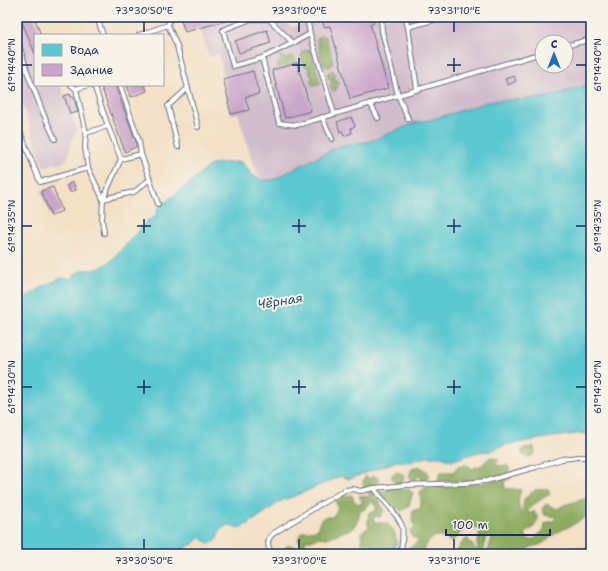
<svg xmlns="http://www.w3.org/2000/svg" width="608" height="571" font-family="'Shantell Sans',sans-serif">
	<rect width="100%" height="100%" fill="#f7f3e8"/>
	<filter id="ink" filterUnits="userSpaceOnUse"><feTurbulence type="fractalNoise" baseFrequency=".025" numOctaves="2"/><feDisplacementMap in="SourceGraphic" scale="8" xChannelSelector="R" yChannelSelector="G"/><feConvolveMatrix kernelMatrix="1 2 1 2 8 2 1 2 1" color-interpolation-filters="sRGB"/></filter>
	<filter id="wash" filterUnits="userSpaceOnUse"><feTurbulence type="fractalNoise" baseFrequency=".012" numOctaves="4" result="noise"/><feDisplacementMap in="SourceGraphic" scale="16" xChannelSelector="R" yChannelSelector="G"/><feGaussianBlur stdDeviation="0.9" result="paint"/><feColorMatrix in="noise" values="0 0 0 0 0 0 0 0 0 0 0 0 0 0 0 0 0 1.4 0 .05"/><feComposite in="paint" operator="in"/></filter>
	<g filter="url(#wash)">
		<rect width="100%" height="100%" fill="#f3e0c5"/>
		<g fill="#d1bdcb" fill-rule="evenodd">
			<polygon points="17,17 34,17 41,35 35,35 35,85 61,85 66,98 65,99 70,114 74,121 77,131 73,136 67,159 64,162 57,165 56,163 48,166 43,166 17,87"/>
			<path d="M 180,17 L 284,17 L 286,23 L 292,27 L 322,19 L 322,17 L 591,17 L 591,84 L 545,98 L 491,101 L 434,119 L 415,123 L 371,141 L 339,146 L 271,181 L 259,177 L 252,160 L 238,113 L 231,114 L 223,79 L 224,79 L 219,54 L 209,57 L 200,28 L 185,32 ZM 542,42 L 566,42 L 566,66 L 542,66 Z"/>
		</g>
		<g fill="#8cab5f" stroke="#546d5e">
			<polygon points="320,36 326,37 333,62 331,66 329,67 325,66 322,61 317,39"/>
			<polygon points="310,49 320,82 320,85 314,86 310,81 313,79 310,74 309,68 304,65 301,56 303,51"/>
			<polygon points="282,55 287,59 292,56 294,58 297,63 277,69 278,63 282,60 279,56"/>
			<polygon points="333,71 336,74 334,79 337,80 338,84 336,90 332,91 330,86 332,81 328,78 327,75 329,72"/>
			<polygon points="534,447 535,453 532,456 526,457 521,453 524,448"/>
			<polygon points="490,457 499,460 495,465 508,466 510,471 508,473 487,479 466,481 437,481 441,472 454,472 458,466 467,465 472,469 482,465"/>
			<polygon points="419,466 427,471 429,476 422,482 420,475 415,480 412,480 409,476 412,469"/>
			<polygon points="396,472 403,474 404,479 400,483 395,483 391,476"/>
			<path d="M 373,475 L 380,480 L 375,486 L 369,484 L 371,490 L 377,496 L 384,511 L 380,517 L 375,516 L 373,519 L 376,523 L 387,523 L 394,531 L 397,543 L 394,547 L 396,554 C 381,554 379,555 370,543 L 362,543 L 361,534 L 364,530 L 369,528 L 368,522 L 369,513 L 376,511 L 376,507 L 372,501 L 365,509 L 360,511 L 358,520 L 353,528 L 327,538 L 319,537 L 311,540 L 305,540 L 305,545 L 312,545 L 313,550 L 309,554 L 284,554 L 283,552 L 287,546 L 294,546 L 298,552 L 302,549 L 301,544 L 298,539 L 302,532 L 317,530 L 320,521 L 324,517 L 332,517 C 338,510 339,509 335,500 L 340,496 L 352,495 L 354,501 L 358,504 L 363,503 L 359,495 L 368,497 L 370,494 L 364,490 L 363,482 L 366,476 L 370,479 Z"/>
			<path d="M 507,477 L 512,477 L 504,482 L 505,489 L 515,489 L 521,490 C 517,500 518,505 522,515 L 524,499 L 535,490 L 548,489 L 550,494 C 542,499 533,503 528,511 L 530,514 L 534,511 L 538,519 L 533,528 L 525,533 L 528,540 L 534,539 L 544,530 L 545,523 L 553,521 L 557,517 L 545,515 L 542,509 L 546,504 L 557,509 L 564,505 L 591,497 L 591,513 L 584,518 L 574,524 L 556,533 L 542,544 L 531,547 L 520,554 L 487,554 L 492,538 L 489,534 L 485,539 L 484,552 L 485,554 L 453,554 L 456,553 L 461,544 L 467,538 L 478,552 L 477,543 L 479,537 L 480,530 L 469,525 L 452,542 L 444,538 L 436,536 L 429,541 L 422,551 L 416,554 L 401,554 L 401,550 C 409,549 414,545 419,540 L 412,537 L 410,531 L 415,527 L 412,519 L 413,510 L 420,509 L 421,502 L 420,492 L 425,488 L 483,483 Z"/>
			<polygon points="398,488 402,491 408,489 413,493 408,507 401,511 397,506 395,512 378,491 385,491 389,489"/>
		</g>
		<path fill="#5bc8d0" stroke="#3b7c97" d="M 591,84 L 591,436 L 583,433 L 545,438 L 505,445 L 490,451 L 478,452 L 451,461 L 442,457 L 426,457 L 409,462 L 397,461 L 349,479 L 341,476 L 302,493 L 281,501 L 248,524 L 237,529 L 229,524 L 221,529 L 216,541 L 209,544 L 200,537 L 194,543 L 176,553 L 177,554 L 17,554 L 17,354 L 28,345 L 17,329 L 17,308 L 19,302 L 46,285 L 61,278 L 70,279 L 81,270 L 91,270 L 100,268 L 111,261 L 147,221 L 156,216 L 157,209 L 199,175 L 209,166 L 219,163 L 241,162 C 251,173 258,184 275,179 L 339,146 L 371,141 L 415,123 L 434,119 L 491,101 L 545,98 Z"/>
		<g id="blocks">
			<g fill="#c9a6c9">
				<polygon points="20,17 34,17 41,35 35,35 35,54"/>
				<polygon points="180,17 232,17 232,19 185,32"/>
				<polygon points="322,17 372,17 374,23 370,24 388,88 350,99 330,26 324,27"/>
				<polygon points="267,30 271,43 239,53 235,41"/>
				<polygon points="297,63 311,111 285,118 272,70"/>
				<polygon points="253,71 259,94 245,97 249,110 231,114 228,102 229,102 223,79"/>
				<polygon points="514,76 516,81 508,85 505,79"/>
				<polygon points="105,85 115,85 130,125 136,142 136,147 125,152 101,86"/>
				<polygon points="127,85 145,85 147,91 131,97"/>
				<polygon points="70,94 71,97 73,96 78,112 70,114 64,96"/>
				<polygon points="351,117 355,126 351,128 352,133 344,136 342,131 340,132 337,122"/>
				<polygon points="73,182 76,190 70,192 67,185"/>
				<polygon points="53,187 62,211 51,216 41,191"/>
			</g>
		</g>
	</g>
	<g filter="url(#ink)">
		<use href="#blocks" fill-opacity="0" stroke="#676d82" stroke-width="1"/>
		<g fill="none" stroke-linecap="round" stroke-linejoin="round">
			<defs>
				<g id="service">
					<polyline points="97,17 103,35"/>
					<polyline points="170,17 168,25 177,46 198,127"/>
					<polyline points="293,17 296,17"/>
					<polyline points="307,17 310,34 334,113"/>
					<polyline points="381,17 382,31 398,95 408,119"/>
					<polyline points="405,17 408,27 417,89"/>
					<polyline points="408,27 444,17"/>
					<polyline points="139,35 168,25"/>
					<polyline points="17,39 28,74 43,113 55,139"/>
					<polyline points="293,43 269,19 251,19 223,30 233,66 262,58 293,43 310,34"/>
					<polyline points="566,46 591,39"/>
					<polyline points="262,58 279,123 297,125 542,53"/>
					<polyline points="71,85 76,89 86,133 85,147 88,168 103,199 134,192 149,180"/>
					<polyline points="94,85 108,126 121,159"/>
					<polyline points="120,85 139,141 141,154 158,204"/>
					<polyline points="76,89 88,85"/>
					<polyline points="370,103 378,118"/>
					<polyline points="322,117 332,139"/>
					<polyline points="17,124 40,182 88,168"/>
					<polyline points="86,133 108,126"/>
					<polyline points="178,147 168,106 188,88"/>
					<polyline points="104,233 102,220 103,199 121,159 141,154"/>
					<polyline points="374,488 406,485 465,483 486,481 536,467 562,459 578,457 591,457"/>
					<path d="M 272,554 C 267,546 266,539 274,533 L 316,507 L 345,490 L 353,489 L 361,491 L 374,488 C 380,497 399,516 402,526 C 404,533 401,546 401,554"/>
					<polyline points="567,554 591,550"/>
				</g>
			</defs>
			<use href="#service" stroke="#676d82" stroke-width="6"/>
			<use href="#service" stroke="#fff" stroke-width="4"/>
		</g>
	</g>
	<path fill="none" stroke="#1b2f5e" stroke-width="1.5" d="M 144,22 L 144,32M 299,22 L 299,32M 454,22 L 454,32M 299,58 L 299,72M 454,58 L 454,72M 22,65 L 32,65M 292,65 L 306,65M 447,65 L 461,65M 576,65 L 586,65M 144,219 L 144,233M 299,219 L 299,233M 454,219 L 454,233M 22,226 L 32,226M 137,226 L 151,226M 292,226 L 306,226M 447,226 L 461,226M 576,226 L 586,226M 144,380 L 144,394M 299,380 L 299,394M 454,380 L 454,394M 22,387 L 32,387M 137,387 L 151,387M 292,387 L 306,387M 447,387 L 461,387M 576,387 L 586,387M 144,539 L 144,549M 299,539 L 299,549M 454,539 L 454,549"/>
	<g text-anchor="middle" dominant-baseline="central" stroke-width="4" stroke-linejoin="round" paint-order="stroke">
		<g font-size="13" font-style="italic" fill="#2b557a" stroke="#f7f3e8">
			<text transform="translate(280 301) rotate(-9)">Чёрная</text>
		</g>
	</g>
	<rect width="608" height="571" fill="none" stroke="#f7f3e8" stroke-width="44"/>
	<rect x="34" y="34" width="130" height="52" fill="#f7f3e8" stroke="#9fa5b1"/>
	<rect x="42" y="44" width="20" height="12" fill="#5bc8d0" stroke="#9fa5b1"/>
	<text x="70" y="54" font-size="12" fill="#1b2f5e">Вода</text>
	<rect x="42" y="64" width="20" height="12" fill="#c9a6c9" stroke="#9fa5b1"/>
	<text x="70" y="74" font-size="12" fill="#1b2f5e">Здание</text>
	<g transform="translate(554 54)"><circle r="19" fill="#f7f3e8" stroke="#9fa5b1"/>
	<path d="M0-3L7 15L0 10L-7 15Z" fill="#1f6fb2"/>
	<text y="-6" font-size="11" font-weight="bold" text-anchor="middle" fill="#1b2f5e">С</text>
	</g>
	<path d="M446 529v6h104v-6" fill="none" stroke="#1b2f5e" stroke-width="2"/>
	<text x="452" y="529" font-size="12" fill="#1b2f5e" stroke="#f7f3e8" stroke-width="3" paint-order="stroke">100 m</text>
	<rect x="22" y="22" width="564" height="527" fill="none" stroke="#1b2f5e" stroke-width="1.5"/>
	<g font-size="10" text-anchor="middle" fill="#1b2f5e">
		<text x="144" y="14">73°30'50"E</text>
		<text x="299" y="14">73°31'00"E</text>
		<text x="454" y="14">73°31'10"E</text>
		<text transform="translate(11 65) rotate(-90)" y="4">61°14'40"N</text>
		<text transform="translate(597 65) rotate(-90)" y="4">61°14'40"N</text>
		<text transform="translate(11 226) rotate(-90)" y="4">61°14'35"N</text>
		<text transform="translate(597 226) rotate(-90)" y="4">61°14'35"N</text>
		<text transform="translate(11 387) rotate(-90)" y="4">61°14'30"N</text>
		<text transform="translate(597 387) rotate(-90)" y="4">61°14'30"N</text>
		<text x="144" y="564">73°30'50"E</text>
		<text x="299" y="564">73°31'00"E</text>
		<text x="454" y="564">73°31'10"E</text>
	</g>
</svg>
